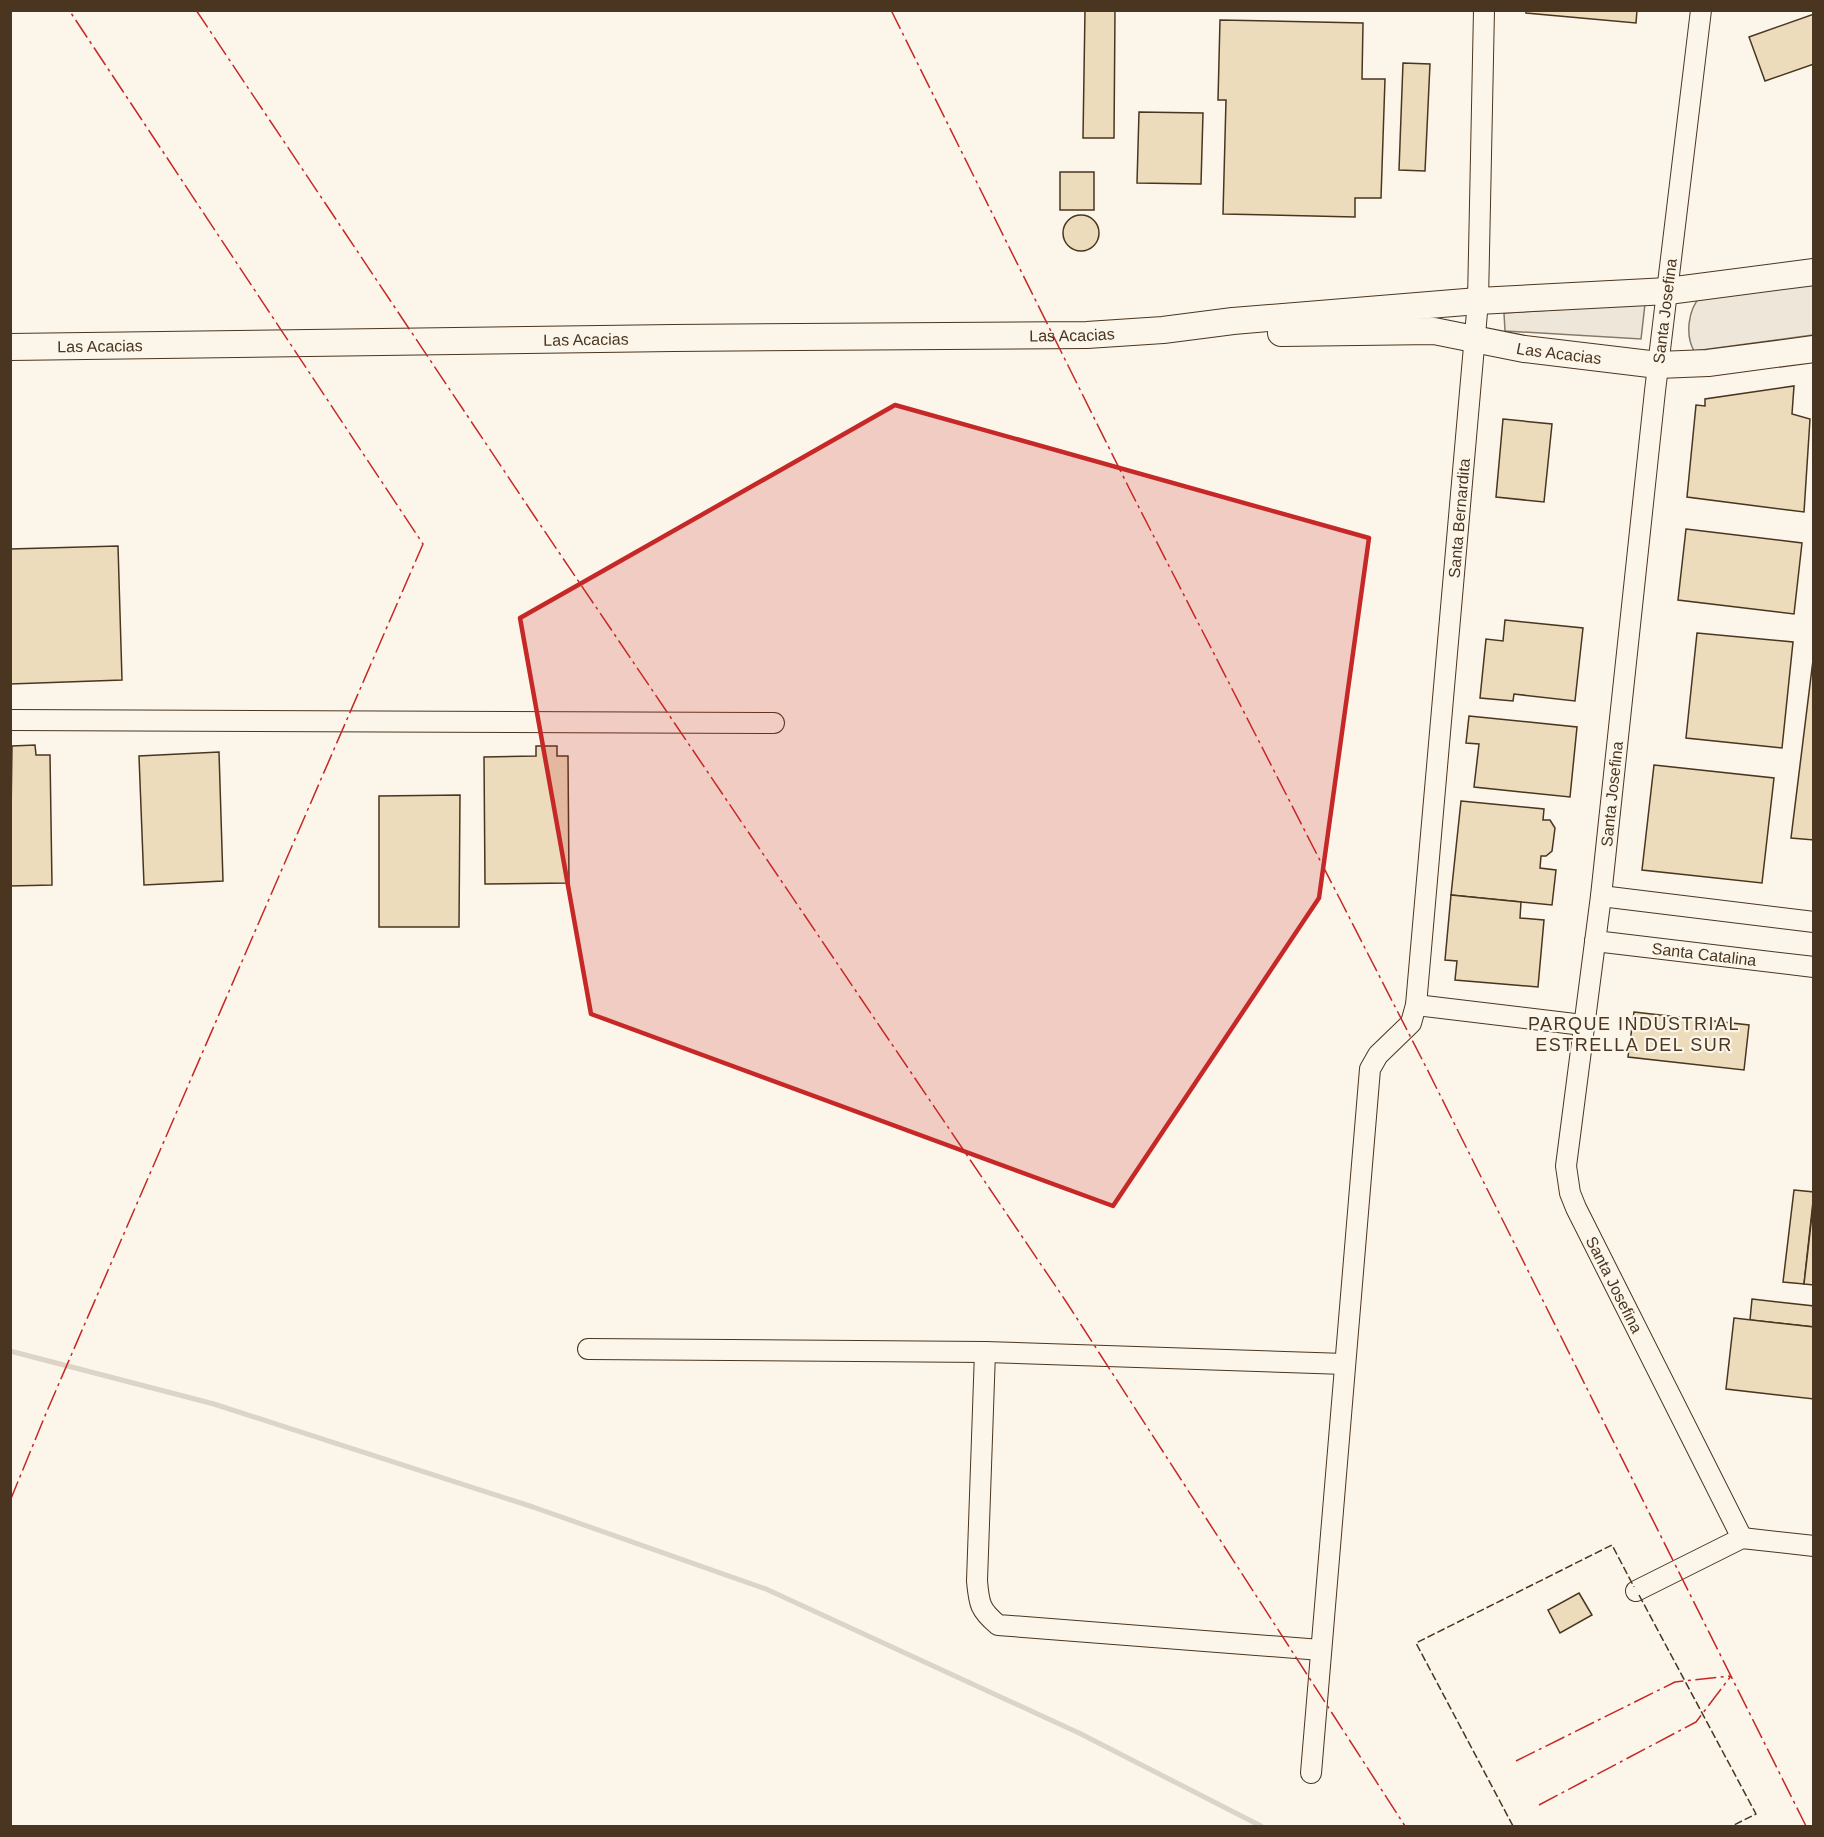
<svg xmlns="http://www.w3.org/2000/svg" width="1824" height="1837" font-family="Arial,sans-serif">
	<rect width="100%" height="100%" fill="#fbf6e9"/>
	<g fill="#ede6d9" stroke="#887966" stroke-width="1.5">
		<path d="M 1813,282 L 1813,335 L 1694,351 C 1685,335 1688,309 1701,296 Z"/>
		<polygon points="1645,304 1641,339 1505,331 1504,313"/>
	</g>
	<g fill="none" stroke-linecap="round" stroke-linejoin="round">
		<polyline stroke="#dcd4c6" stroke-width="5" points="10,1351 214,1404 533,1507 766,1589 1079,1733 1261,1826"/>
	</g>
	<g fill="#ecdcbc" stroke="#4a3520" stroke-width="1.5">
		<polygon points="1085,10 1115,10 1114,138 1083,138"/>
		<polygon points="1526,10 1637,10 1636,23 1526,13"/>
		<polygon points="1814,14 1814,64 1765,81 1749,37"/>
		<polygon points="1220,20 1363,23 1362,79 1385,79 1381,198 1355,198 1355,217 1223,214 1226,100 1218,100"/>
		<polygon points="1403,63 1430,64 1425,171 1399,170"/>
		<polygon points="1139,112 1203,113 1201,184 1137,183"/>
		<rect x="1060" y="172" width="34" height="38"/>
		<circle cx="1081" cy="233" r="18"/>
		<polygon points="1794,386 1792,414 1810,419 1804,512 1687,497 1696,405 1705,406 1705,399"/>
		<polygon points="1503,419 1552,424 1544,502 1496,497"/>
		<polygon points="1686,529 1802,543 1794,614 1678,600"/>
		<polygon points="118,546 122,680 10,684 10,549"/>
		<polygon points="1505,620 1583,628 1575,701 1514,694 1513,701 1480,698 1486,639 1503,641"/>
		<polygon points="1697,633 1793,642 1782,748 1686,738"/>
		<polygon points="1814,652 1814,840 1791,838"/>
		<polygon points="1469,716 1577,727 1570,797 1474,787 1479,744 1466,743"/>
		<polygon points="35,745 36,755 50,755 52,885 10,886 12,746"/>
		<polygon points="536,746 557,746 557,756 568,756 569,883 485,884 484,757 536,756"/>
		<polygon points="219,752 223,881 144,885 139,756"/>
		<polygon points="1654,765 1774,778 1762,883 1642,870"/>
		<polygon points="460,795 459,927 379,927 379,796"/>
		<polygon points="1461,801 1544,809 1543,820 1550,820 1555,828 1552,851 1546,856 1541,856 1540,868 1556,870 1552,905 1451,895"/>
		<polygon points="1451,895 1521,902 1520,918 1544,920 1538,987 1455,980 1457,961 1445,960"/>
		<polygon points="1634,1012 1749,1025 1744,1070 1628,1057"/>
		<polygon points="1794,1190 1814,1192 1804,1284 1783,1282"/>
		<polygon points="1814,1198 1814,1285 1804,1284"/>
		<polygon points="1752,1299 1814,1306 1814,1327 1750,1320"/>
		<polygon points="1734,1318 1814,1327 1814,1399 1726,1389"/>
		<polygon points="1579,1593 1592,1615 1560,1633 1548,1610"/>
	</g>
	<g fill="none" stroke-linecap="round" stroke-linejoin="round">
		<defs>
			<g id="minor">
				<path id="s1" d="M 1701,10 L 1655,391 L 1601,896 L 1566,1166 L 1570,1193 L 1576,1208 L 1742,1538"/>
				<polyline points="10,720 774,723"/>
				<polyline points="1601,896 1814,922"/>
				<path id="s2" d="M 1595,941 L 1814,967"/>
				<polyline points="1416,1005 1583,1025"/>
				<polyline points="588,1349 985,1352 1345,1364"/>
				<path d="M 985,1352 L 977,1581 C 979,1604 980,1610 998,1625 L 1321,1650"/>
				<polyline points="1636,1591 1742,1538 1814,1546"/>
				<path id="s3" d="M 1311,1773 L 1370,1069 L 1378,1055 L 1411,1023 L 1416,1005 L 1478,301 L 1484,10"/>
			</g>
			<g id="major">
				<path id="s4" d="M 1281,333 L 1434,331 L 1524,349 L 1658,365 L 1708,363 L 1814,349"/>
				<path id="s5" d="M 10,347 L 673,338 L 1087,335 L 1163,330 L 1233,321 L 1478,301 L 1668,291 L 1814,272"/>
			</g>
		</defs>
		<use href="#minor" stroke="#4a3520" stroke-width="22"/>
		<use href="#major" stroke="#4a3520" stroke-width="28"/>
		<use href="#minor" stroke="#fbf6e9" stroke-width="20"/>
		<use href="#major" stroke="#fbf6e9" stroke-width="26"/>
		<g stroke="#4a3520" stroke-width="1.5" stroke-dasharray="8 3" stroke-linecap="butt">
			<polyline points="1639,1595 1756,1814 1732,1826"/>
			<polyline points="1513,1826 1416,1643 1612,1545 1634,1587"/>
		</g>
		<g stroke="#c62828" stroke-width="1.5" stroke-dasharray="21 4.5 3 4.5" stroke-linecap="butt">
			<polyline points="196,10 535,517 1065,1300 1405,1826"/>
			<polyline points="891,10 1129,488 1427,1069 1806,1826"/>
			<polyline points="10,1501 47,1411 423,544 69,10"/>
			<polyline points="1516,1761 1675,1682 1731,1676"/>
			<polyline points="1539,1805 1696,1722 1731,1676"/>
		</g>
	</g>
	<path fill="#c62828" fill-opacity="0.2" stroke="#c62828" stroke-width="4.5" stroke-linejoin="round" d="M 895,405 L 1369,538 L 1319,898 L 1113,1206 L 591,1014 L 520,618 Z"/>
	<g text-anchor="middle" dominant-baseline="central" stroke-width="4.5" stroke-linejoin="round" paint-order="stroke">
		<g font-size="16" fill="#4a3520" stroke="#fbf6e9">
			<text transform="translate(1665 311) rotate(-83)">Santa Josefina</text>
			<text stroke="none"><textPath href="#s5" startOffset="1062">Las Acacias</textPath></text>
			<text stroke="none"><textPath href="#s5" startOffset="576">Las Acacias</textPath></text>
			<text stroke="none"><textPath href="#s5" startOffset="90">Las Acacias</textPath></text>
			<text stroke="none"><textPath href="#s4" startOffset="280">Las Acacias</textPath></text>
			<text stroke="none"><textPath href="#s3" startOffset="1276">Santa Bernardita</textPath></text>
			<text transform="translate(1612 794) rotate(-84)">Santa Josefina</text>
			<text stroke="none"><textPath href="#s2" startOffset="110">Santa Catalina</textPath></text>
			<text stroke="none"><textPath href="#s1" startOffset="1293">Santa Josefina</textPath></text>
		</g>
		<g font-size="18" letter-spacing="1.5" fill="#4a3520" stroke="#fbf6e9">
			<text x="1634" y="1024">PARQUE INDUSTRIAL<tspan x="1634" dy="21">ESTRELLA DEL SUR</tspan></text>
		</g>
	</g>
	<rect width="1824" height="1837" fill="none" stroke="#4a3520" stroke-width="24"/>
</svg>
